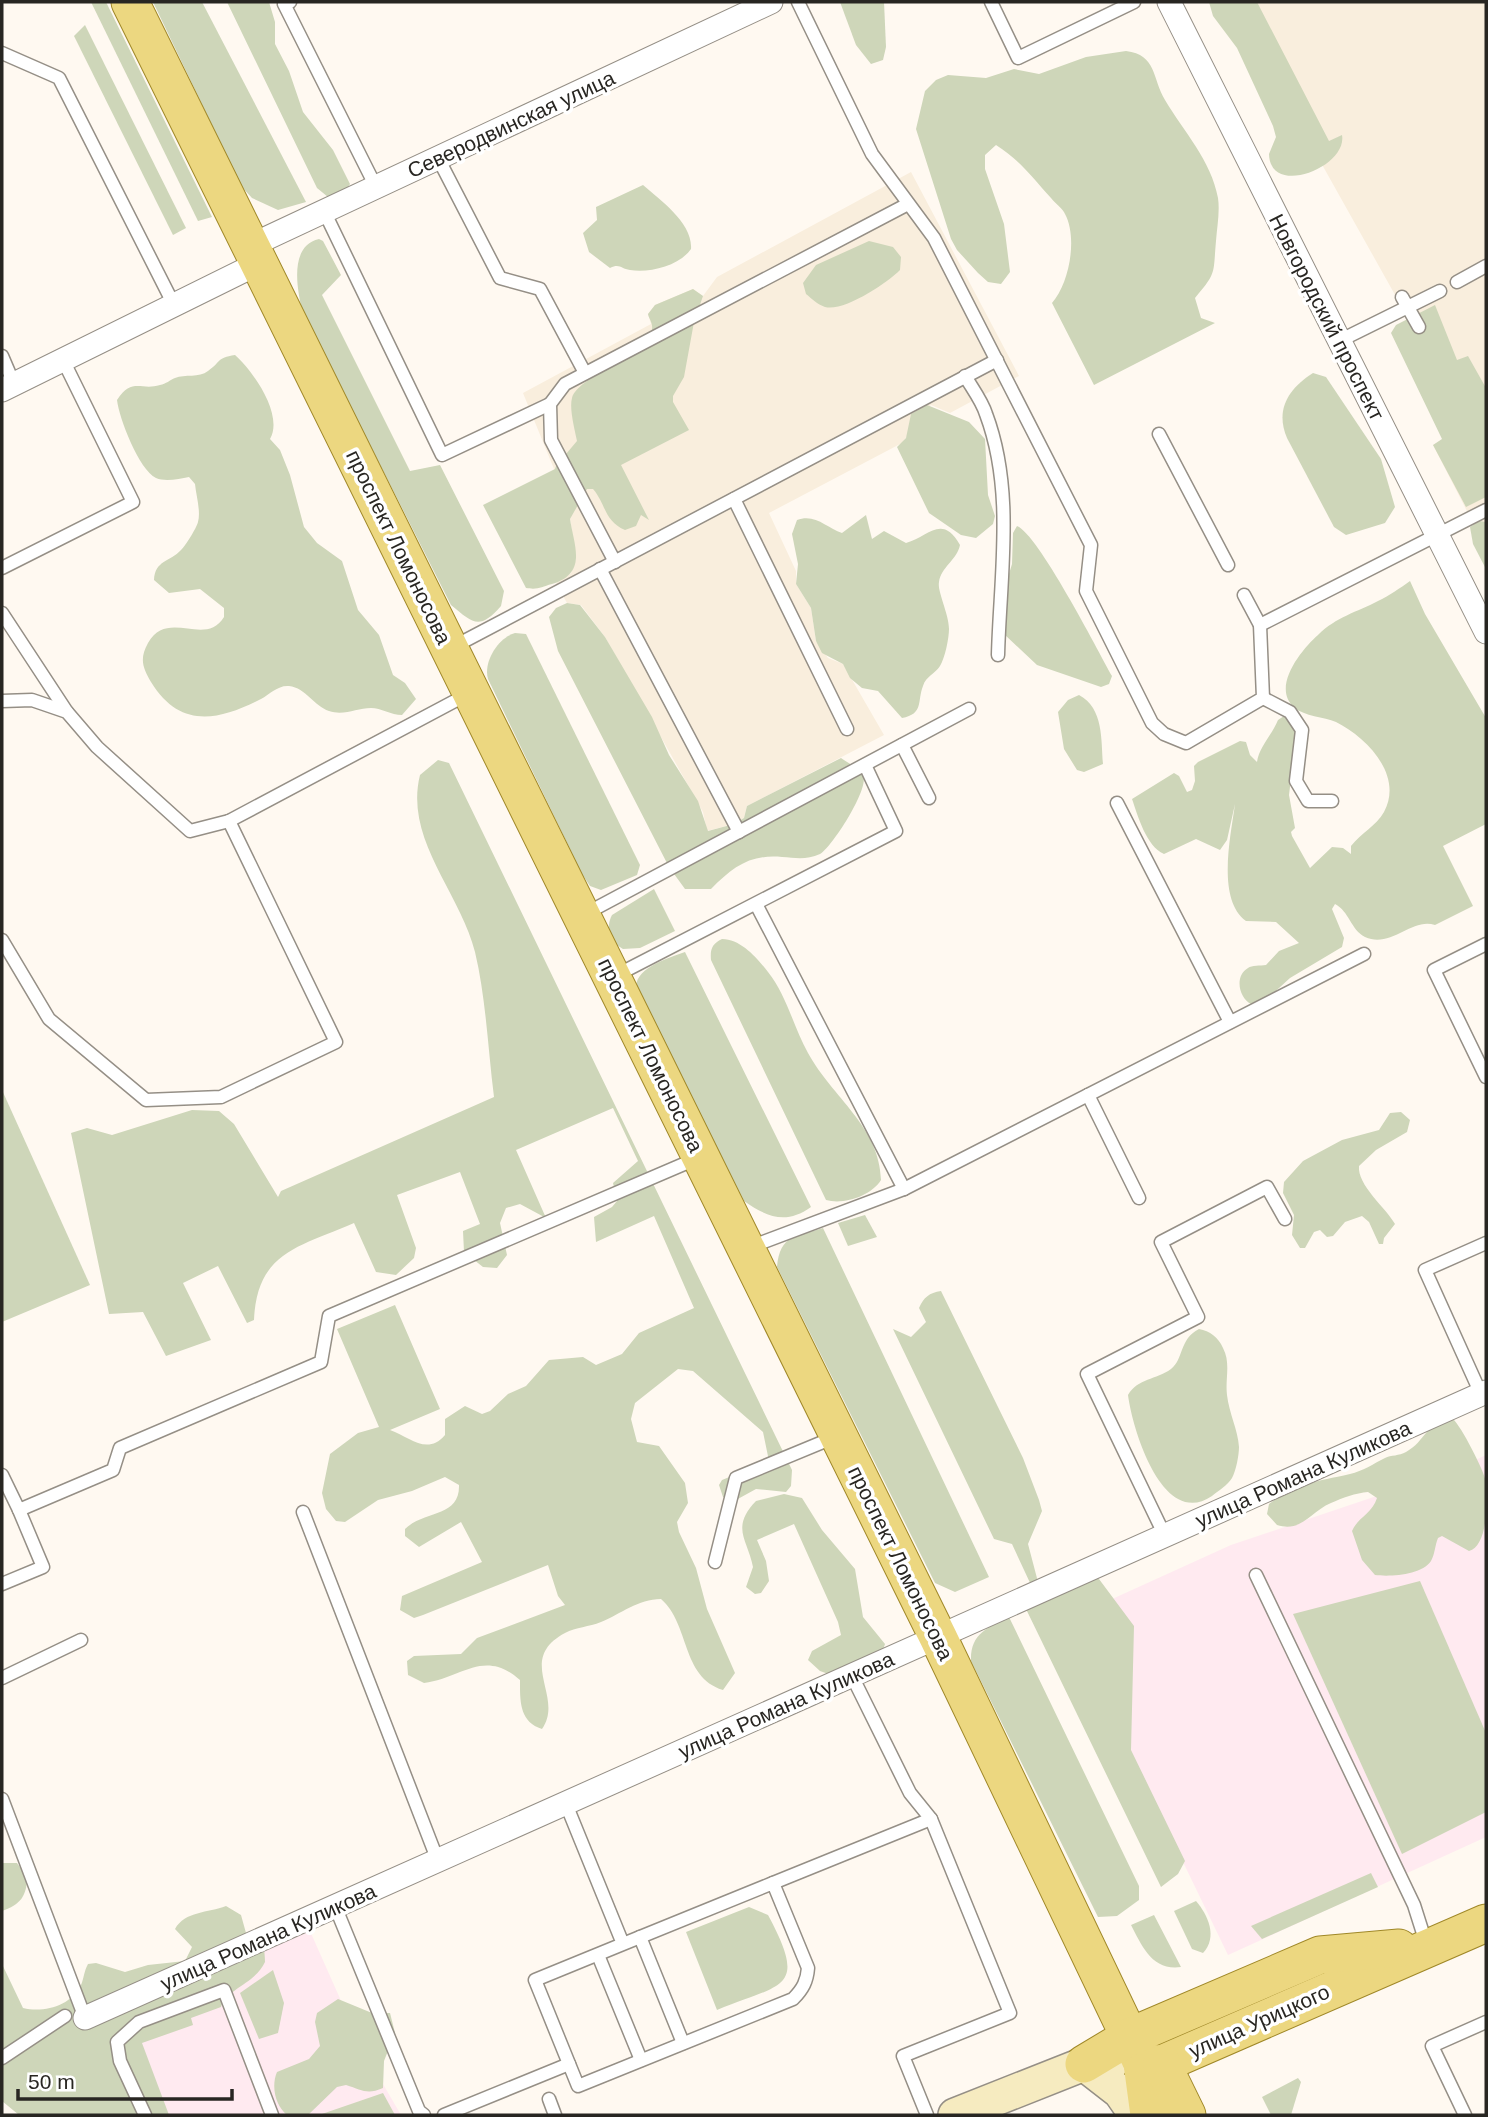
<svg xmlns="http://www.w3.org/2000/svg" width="1488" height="2117" font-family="Arial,sans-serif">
	<rect width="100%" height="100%" fill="#fff9f1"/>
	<g fill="#f9eedd">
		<polygon points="1231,2 1486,2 1486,548 1433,445 1469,427"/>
		<polygon points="911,172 1019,376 950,413 931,405 910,421 908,435 902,443 769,513 796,571 796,584 811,608 816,641 828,658 843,664 884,735 747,806 744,818 734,824 707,831 703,812 605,637 581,605 567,603 556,583 571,573 576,559 570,519 572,513 523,393 651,324 648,314 655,305 693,289 703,296 717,277"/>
	</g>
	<g fill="#ffeaf0">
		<polygon points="1486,1455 1486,1837 1228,1955 1066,1620 1231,1545 1454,1470"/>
		<polygon points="310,1931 362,2048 401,2115 54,2115 29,2050"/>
	</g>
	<g fill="#ced6b9">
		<polygon points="91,2 106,2 212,217 198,221"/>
		<polygon points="153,2 202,2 306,202 278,210 252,198 241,186"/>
		<polygon points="227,2 269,2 275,22 275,44 289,71 303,112 333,150 350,184 346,190 328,197 317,188"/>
		<polygon points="840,2 884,2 886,47 883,60 871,64 856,45"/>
		<path d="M 1209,2 L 1257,2 L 1329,141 L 1342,135 C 1348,167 1270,198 1269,154 L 1276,137 L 1273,126 L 1237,48 L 1213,16 Z"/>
		<polygon points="85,25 186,228 173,235 74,36"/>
		<path d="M 1126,51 C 1157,55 1152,78 1165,100 C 1184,132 1211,160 1218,198 C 1220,212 1217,227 1216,241 C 1213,274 1217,272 1195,298 L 1201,318 L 1215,323 L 1094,385 L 1052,303 C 1069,284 1078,238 1065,214 C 1063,209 1055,203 1051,198 C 1032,177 1021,161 996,145 L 985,155 L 985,169 L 1004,224 L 1010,272 L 1001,284 L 988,282 L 978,273 L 957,250 L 951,239 L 916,129 L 925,91 L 936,80 L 948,75 L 986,78 L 1014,69 L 1039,74 L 1086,57 Z"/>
		<path d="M 643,185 C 660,200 693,223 691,249 C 679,266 650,273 630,270 C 621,269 620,263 610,268 L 589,252 L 583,233 L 597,220 L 596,207 Z"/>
		<path d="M 319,239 L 323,241 L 341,275 L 322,295 L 410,471 L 440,465 L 504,591 L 501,606 C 479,631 473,623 451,605 L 302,310 C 297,288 289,246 319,239 Z"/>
		<path d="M 869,241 L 893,247 L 901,257 L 900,270 C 887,283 844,312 825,307 C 817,304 812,299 806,294 L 803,283 L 816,265 Z"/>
		<path d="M 693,289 L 703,296 L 694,322 L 684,377 L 673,396 L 673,402 L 689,430 L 621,465 L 649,520 L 641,515 L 636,526 L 625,530 C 604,521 606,504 593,489 L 587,489 L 570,519 C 574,546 588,573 552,584 C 541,587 538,590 526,588 L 483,505 L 555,469 L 560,455 L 566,454 L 577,441 C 575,430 569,409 572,398 C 579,374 651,356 652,329 C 653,323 649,319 648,314 L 655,305 Z"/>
		<polygon points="1435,305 1457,360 1468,356 1486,388 1486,497 1466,507 1433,445 1442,439 1391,333 1396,325"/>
		<path d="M 235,355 C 253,371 284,415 270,439 L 280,450 L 290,475 L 304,527 L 317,543 L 342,561 L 358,610 L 379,635 L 393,675 L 405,683 L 416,699 L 402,715 C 391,715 381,708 371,708 C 357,708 344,716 329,711 C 314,706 306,688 289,686 C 278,685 270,694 261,699 C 218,721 180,729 151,682 C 143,668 139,659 148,643 C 168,608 205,648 224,617 L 224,608 L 200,589 L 169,593 L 154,580 C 155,560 170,562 181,550 C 186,545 196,529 198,522 C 201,511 196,495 195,484 L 189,477 C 179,479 165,482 156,478 C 139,470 119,418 117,400 C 132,377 141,391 160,385 C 166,384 170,380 175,378 C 185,374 199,378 208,371 C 221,362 216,358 235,355 Z"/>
		<path d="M 1313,373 L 1326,377 L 1381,459 L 1395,507 L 1385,523 L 1346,535 L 1334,527 L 1287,438 C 1275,410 1288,389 1313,373 Z"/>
		<polygon points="927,405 969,422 985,439 988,495 995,516 993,524 976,538 961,535 929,513 897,447 906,438 911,414"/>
		<path d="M 866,515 L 872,539 L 884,531 L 906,543 C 928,537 942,513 960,545 C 957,560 941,567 939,582 C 937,591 949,614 949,629 C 949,638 945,658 940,666 C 935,674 926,676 923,686 C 917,701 924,714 902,718 L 878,691 L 862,688 L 850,678 L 843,664 L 822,653 L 816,641 L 811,608 L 796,584 L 798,564 L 792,534 L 797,520 C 815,513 827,528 842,533 Z"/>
		<polygon points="1479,521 1486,522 1486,569 1473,544 1470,527"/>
		<path d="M 1017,526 C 1038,534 1097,649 1112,676 L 1109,684 L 1101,687 L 1037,665 L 1004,634 L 1006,584 L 1012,564 L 1013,533 Z"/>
		<path d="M 1410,581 L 1425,614 L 1486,718 L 1486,824 L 1443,846 L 1473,906 L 1435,925 C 1412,917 1391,949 1365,937 C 1351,930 1349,911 1335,904 L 1332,909 L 1344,938 L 1342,947 L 1290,978 L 1267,999 L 1251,1004 C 1239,998 1234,976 1248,968 C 1252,965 1260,966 1266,965 L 1279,951 L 1299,943 L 1276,922 L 1246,921 C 1216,899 1231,835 1235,804 L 1227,840 L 1220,850 L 1196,839 L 1164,854 C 1146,846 1138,816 1132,799 L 1174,773 L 1179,776 L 1187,792 L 1192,790 L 1195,781 L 1194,766 L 1198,762 L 1240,741 L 1246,742 L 1250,755 L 1257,762 C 1259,747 1272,735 1278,720 L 1287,714 L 1297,729 L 1289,795 L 1295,828 L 1291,832 L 1292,836 L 1310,868 L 1332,847 L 1343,848 L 1351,854 L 1351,846 C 1361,833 1376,826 1384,812 C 1404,775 1366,737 1336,722 C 1324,717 1304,716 1295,708 C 1270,688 1302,649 1318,635 C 1336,617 1357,612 1378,601 C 1389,596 1400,588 1410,581 Z"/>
		<path d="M 567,603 L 580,605 L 605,637 L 652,717 L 669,755 L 698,801 L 708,831 L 734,824 L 744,818 L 747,806 L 841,758 C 848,763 859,768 863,775 C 870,788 832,847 820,854 C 807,860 796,858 782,857 C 750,854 733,867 711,889 L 685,889 L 669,867 L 558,651 L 549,617 L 556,608 Z"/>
		<path d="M 515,633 L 526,634 L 640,865 L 637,875 L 601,890 L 590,886 L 582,874 L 488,679 C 483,662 498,638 515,633 Z"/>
		<path d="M 1079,695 C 1104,708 1101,741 1103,764 L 1084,772 L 1077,770 L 1064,749 L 1058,712 L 1068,700 Z"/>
		<path d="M 438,760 L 449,763 L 792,1470 L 791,1486 L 786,1492 L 756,1489 L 736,1500 L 723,1497 L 719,1485 L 722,1480 L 769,1461 L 763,1432 L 693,1371 L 678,1369 L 635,1403 L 631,1419 L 637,1442 L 659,1446 L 685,1483 L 688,1503 L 677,1522 L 679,1532 L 696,1568 L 707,1609 L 735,1673 L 723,1690 C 681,1677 690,1624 661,1599 C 638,1599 621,1614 601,1622 C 589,1627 576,1627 565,1633 C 515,1660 565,1696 542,1729 C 519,1722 520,1700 520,1680 C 484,1648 462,1678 424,1683 L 408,1675 L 407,1661 L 414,1656 L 461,1654 L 477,1638 L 565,1605 L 558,1596 L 548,1565 L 423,1615 L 414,1618 L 400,1610 L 402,1596 L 482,1562 L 461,1522 L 419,1547 L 405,1536 L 405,1529 C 425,1510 460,1518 459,1485 L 445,1477 L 412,1491 L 378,1500 L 345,1522 L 336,1521 L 326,1509 L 322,1493 L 330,1454 L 358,1433 L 379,1427 L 337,1329 L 395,1305 L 440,1409 L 390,1430 C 410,1437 427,1456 445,1435 L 445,1419 L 465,1406 L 482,1414 L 490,1411 L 508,1394 L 526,1386 L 549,1360 L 583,1357 L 596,1365 L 622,1354 L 639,1333 L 694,1308 L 654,1216 L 596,1242 L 594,1217 L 612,1207 L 617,1201 L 613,1183 L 638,1161 L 613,1108 L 516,1150 L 546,1218 L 520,1204 L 506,1208 L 500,1223 L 507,1255 L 497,1268 L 483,1267 L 464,1252 L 463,1231 L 480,1224 L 460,1172 L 397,1195 L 416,1248 L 414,1258 L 396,1275 L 376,1272 L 354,1223 C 300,1247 257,1251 254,1320 L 247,1323 L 218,1266 L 183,1283 L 211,1340 L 166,1356 L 143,1312 L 109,1314 L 71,1133 L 87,1128 L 112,1135 L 192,1110 L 219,1111 L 234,1124 L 278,1197 L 281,1191 L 494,1097 C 488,1050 486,998 475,952 C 460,892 404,839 420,775 Z"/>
		<path d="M 654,889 L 675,931 L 640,948 L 623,949 C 610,942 605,928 612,915 Z"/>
		<path d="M 722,939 C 741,939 757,958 768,972 C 786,994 794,1028 808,1053 C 832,1097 880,1127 881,1180 C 871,1196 844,1205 826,1200 L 711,960 C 710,949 712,944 722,939 Z"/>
		<path d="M 685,952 L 811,1207 C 786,1225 767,1217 744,1201 L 637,992 C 630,969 669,958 685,952 Z"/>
		<polygon points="2,1090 90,1285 2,1322"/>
		<path d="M 1401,1112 L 1410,1120 L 1407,1132 L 1376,1150 L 1359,1166 C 1357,1185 1386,1208 1395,1224 L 1384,1238 L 1383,1244 L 1379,1244 L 1369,1222 L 1362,1216 L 1345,1222 L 1333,1236 L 1327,1237 L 1320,1230 L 1314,1232 L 1305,1248 L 1300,1248 L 1292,1235 L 1294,1215 L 1283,1193 L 1284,1182 L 1303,1161 L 1342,1140 L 1379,1130 L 1390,1113 Z"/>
		<polygon points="865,1215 877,1237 848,1246 838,1223"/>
		<path d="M 823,1228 L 989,1577 L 955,1592 L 935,1583 L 777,1267 C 780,1234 796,1237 823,1228 Z"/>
		<path d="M 941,1291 L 1023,1458 L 1039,1500 L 1042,1511 L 1028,1544 L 1038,1582 L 1031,1585 L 1012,1544 L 994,1539 L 893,1329 L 911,1337 L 926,1322 L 919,1308 C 924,1297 929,1293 941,1291 Z"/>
		<path d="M 1199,1329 C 1210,1331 1218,1337 1223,1348 C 1231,1363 1225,1379 1227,1395 C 1229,1413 1238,1430 1239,1447 C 1239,1455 1236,1471 1232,1478 C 1228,1485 1218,1491 1212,1496 C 1162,1530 1132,1427 1128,1395 C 1138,1378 1156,1380 1171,1369 C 1184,1359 1179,1339 1199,1329 Z"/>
		<path d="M 1453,1419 C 1461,1426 1484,1470 1486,1482 C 1488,1500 1488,1546 1469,1551 L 1442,1536 L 1438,1538 C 1435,1545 1435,1554 1431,1561 C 1422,1575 1390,1577 1375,1575 L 1362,1560 L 1352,1531 C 1358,1517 1372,1514 1377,1498 L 1368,1492 C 1356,1493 1342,1498 1331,1503 C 1311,1511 1302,1533 1277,1525 L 1267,1514 L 1269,1504 C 1299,1482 1315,1482 1350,1474 C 1363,1471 1373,1464 1385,1458 C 1391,1455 1399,1456 1406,1452 C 1426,1441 1425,1422 1453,1419 Z"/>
		<path d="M 784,1494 L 802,1498 L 822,1530 L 855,1569 L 863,1617 L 885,1644 L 881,1656 L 834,1676 L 820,1671 L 808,1660 L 812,1651 L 841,1635 L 838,1622 L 794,1524 L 757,1540 L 766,1561 L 769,1581 L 761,1593 L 755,1594 L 746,1587 L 753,1567 C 748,1540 730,1528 756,1501 Z"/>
		<polygon points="1096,1575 1134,1626 1131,1750 1185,1861 1178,1874 1161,1887 1026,1609"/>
		<polygon points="1420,1581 1486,1733 1486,1812 1402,1854 1293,1614"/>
		<path d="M 1009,1617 L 1139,1886 L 1139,1900 L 1117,1916 L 1098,1917 L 971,1661 C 970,1634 987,1628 1009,1617 Z"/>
		<path d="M 2,1863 L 17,1863 L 27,1877 C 27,1896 20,1905 2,1911 Z"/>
		<polygon points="1371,1873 1378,1887 1262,1939 1251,1926"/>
		<path d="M 1196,1901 C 1208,1915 1218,1937 1203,1953 L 1192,1949 L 1174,1911 Z"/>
		<path d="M 226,1906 L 241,1915 L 246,1933 C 262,1935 265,1947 265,1962 C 255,1984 226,1989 221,2007 L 191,2018 L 193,2025 L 142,2043 L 169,2115 L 19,2115 L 2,2101 L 2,1964 L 23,2008 C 44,2013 71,2006 81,1985 C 84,1978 84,1971 88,1964 L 96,1963 L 125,1972 L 148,1965 L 185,1961 L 192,1947 L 175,1929 C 185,1911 208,1913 226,1906 Z"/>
		<path d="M 749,1907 L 768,1915 C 809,1991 782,1983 717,2010 L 686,1932 Z"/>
		<path d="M 1154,1915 L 1181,1967 C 1152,1971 1142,1946 1131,1925 Z"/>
		<polygon points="273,1970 284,2003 278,2033 259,2039 240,1993"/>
		<path d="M 338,1999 L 372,2013 L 390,2013 L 395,2033 L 384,2061 L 383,2088 C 367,2095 362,2090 346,2085 L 337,2087 L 308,2115 L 287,2115 C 275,2105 271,2086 277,2072 L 309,2059 L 320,2046 L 315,2022 L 317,2013 Z"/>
		<polygon points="1298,2078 1301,2082 1291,2115 1271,2115 1262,2097"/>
		<polygon points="383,2093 395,2115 319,2115"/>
	</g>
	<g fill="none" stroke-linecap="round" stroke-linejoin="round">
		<defs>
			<g id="lane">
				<polyline points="290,2 284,4 376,187"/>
				<polyline points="798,2 872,154 934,238 1091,545 1086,591 1152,723 1164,734 1186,743 1263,698 1260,625 1244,595"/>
				<polyline points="991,2 1018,58 1134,2"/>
				<polyline points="2,53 59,78 174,305"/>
				<polyline points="438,158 500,278 540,289 585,373"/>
				<polyline points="324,211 442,455 550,404"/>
				<polyline points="1457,282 1486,266"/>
				<polyline points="1402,297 1419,327"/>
				<polyline points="1339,341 1440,291"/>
				<polyline points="2,356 14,384"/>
				<path d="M 965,376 C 972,388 982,401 986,414 C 1015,491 1000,576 998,655"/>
				<polyline points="1159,434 1228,565"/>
				<polyline points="734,499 847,729"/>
				<polyline points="615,562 551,440 550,404 565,384 908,204"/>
				<polyline points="2,568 133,502 63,360"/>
				<polyline points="600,569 739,832"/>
				<polyline points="2,613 67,712"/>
				<polyline points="1260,625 1486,510"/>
				<polyline points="453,647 997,360"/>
				<polyline points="1263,698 1290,712 1302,730 1296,781 1308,801 1332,801"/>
				<polyline points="2,701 32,700 67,712 97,747 190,831 229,821 468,694"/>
				<polyline points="902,745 929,798"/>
				<polyline points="1117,803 1230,1022"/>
				<polyline points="756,904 904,1189"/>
				<polyline points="585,914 969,709"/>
				<polyline points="2,940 49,1019 146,1100 221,1097 336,1042 229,821"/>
				<polyline points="1486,944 1434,970 1486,1077"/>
				<polyline points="613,977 896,831 865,765"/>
				<polyline points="1088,1095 1139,1198"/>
				<polyline points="750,1247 904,1189 1364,954"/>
				<polyline points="1481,1394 1425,1270 1486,1243"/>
				<polyline points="2,1475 19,1510 113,1470 120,1448 321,1362 329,1316 698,1158"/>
				<polyline points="303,1512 438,1861"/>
				<polyline points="1165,1536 1087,1374 1198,1317 1161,1242 1267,1187 1285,1219"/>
				<polyline points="715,1562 736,1478 835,1437"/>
				<polyline points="1256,1575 1414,1905 1427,1946"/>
				<polyline points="2,1584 43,1567 19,1510"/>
				<polyline points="852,1676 910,1793 931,1819 1010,2013 903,2056 927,2115"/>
				<polyline points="2,1678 81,1640"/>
				<polyline points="2,1799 85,2018"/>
				<path d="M 566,1804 L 623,1944 L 535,1980 L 578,2086 L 793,1999 C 803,1989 807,1981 808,1968 L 773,1883 L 623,1944"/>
				<polyline points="773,1883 931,1819"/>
				<polyline points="335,1906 419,2111 424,2115"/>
				<polyline points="640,1937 683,2043"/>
				<polyline points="598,1955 641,2060"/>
				<polyline points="2,2058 65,2016"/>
				<polyline points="549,2099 555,2115"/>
				<polyline points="145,2115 120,2061 117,2042 139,2022 224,1990 272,2115"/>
				<polyline points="444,2115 569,2064"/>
				<polyline points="1465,2115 1432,2046 1486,2022"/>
			</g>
			<g id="street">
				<polyline points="1169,2 1486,632"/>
				<polyline points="250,246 771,2"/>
				<polyline points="2,390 259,263"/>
				<polyline points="85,2018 1486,1392"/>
			</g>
			<g id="secondary">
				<polyline points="1084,2064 1120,2092 1136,2115"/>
				<polyline points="955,2115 1084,2064 1111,2064"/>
			</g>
			<g id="primary">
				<polyline points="130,2 938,1637 1142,2063 1149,2115"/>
				<polyline points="1142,2063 1162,2064 1486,1923"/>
				<polyline points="1084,2064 1129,2037 1320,1955 1399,1948"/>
				<polyline points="1162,2064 1187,2115"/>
			</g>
		</defs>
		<use href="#lane" stroke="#958f86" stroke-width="15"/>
		<use href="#street" stroke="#958f86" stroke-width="25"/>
		<use href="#secondary" stroke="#958f86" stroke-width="36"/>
		<use href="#primary" stroke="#a08828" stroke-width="39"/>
		<use href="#lane" stroke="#fff" stroke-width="12"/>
		<use href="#street" stroke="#fff" stroke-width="23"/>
		<use href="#secondary" stroke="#f6ebc0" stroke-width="33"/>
		<use href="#primary" stroke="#ecd780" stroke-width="37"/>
	</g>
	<g text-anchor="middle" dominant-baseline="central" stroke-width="7" stroke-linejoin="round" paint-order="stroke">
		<g font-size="21" fill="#282622" stroke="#fff">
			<text transform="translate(511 124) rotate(-25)">Северодвинская улица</text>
			<text transform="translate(1327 317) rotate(63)">Новгородский проспект</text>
			<text transform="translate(399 547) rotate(64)">проспект Ломоносова</text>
			<text transform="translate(651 1055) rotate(64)">проспект Ломоносова</text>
			<text transform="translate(1303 1474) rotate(-24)">улица Романа Куликова</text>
			<text transform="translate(901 1563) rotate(64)">проспект Ломоносова</text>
			<text transform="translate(786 1705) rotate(-24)">улица Романа Куликова</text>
			<text transform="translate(268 1937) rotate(-24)">улица Романа Куликова</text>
			<text transform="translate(1259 2021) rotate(-24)">улица Урицкого</text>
		</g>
	</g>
	<rect width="1488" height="2117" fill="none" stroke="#282622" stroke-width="7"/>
	<path d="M18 2089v10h214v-10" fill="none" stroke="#282622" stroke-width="3.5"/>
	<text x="28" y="2089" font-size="21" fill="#282622" stroke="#ffffff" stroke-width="5" paint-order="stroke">50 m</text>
</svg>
